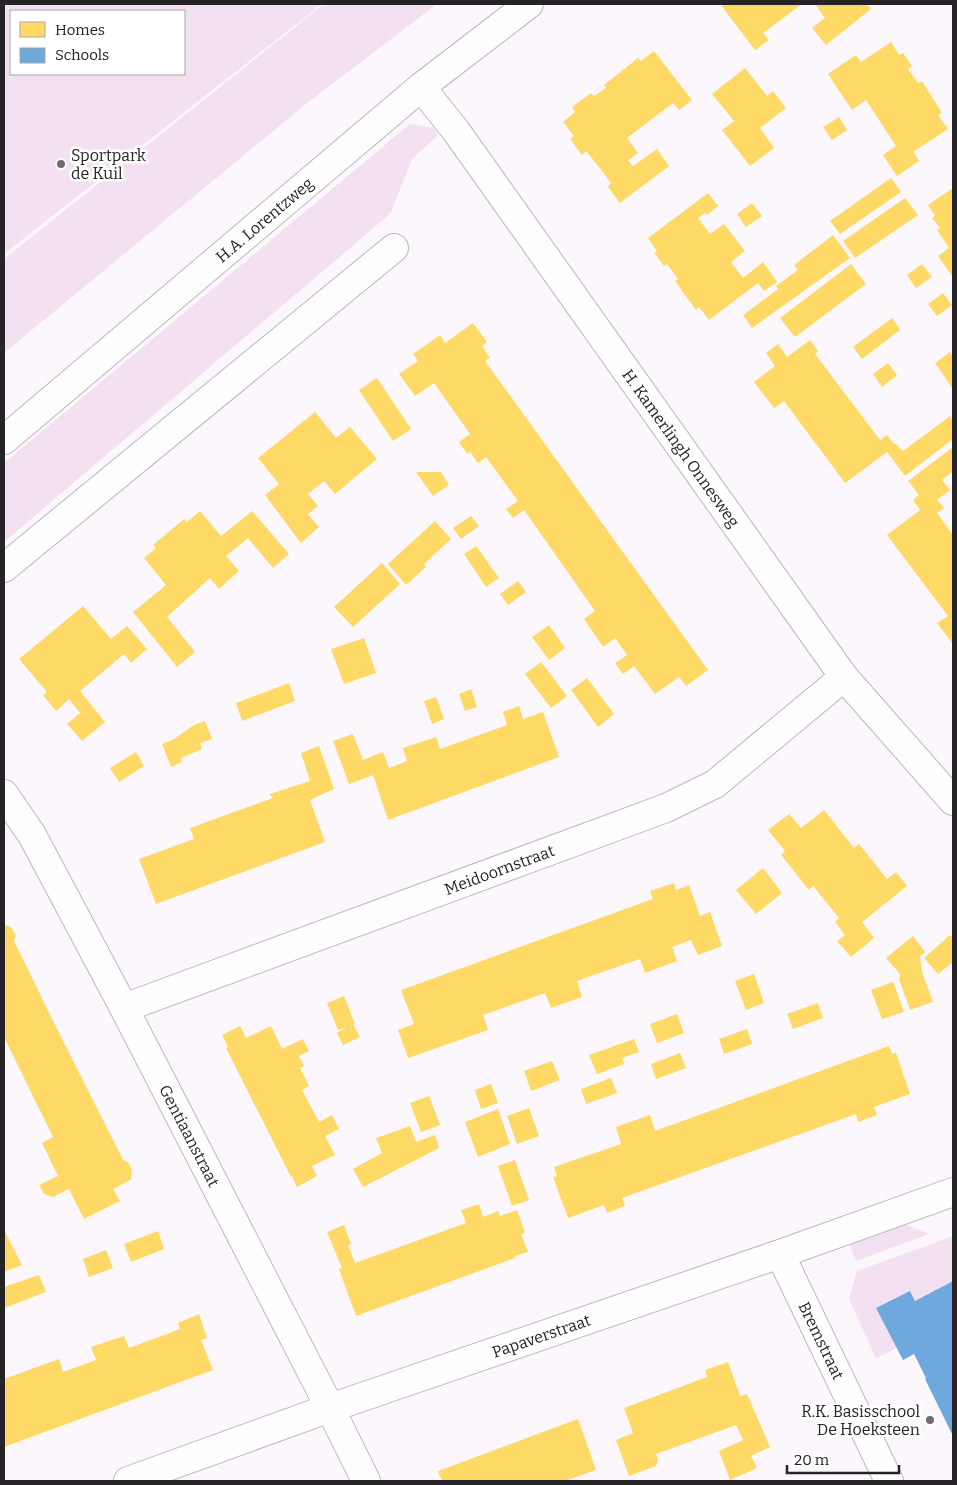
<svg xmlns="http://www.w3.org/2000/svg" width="957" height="1485" viewBox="0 0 957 1485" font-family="Bitter,serif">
<rect width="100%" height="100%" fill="#fcf7fc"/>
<!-- green -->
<path fill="#f3e1f2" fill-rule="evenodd" d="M4,4h318l-318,250zM11,11h173v63h-173z
M324,4h113l-131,100 -302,249v-94z
M410,124l24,4 4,7 -26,24 -22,55 -386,328v-79z
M905,1224l24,10 -73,27 -7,-18z
M953,1236v45l-38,20 -5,-10 -33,17 20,40 -21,10 -27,-59 8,-28z"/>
<!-- homes -->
<path fill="#ffd966" d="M720,4h82l-39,29 6,7 -14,10z
M815,4h25l2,1 2,-1h23l4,5 -45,36 -14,-17 13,-10z
M891,42l8,13 4,-2 9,13 -4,3 10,14 4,-2 20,32 -4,2 10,14 -35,23 6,9 -22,15 -14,-21 13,-9 -30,-46 -14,10 -24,-36 28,-19 5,7z
M654,51l38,49 -13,10 -6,-7 -46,35 11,15 -10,7 5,6 24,-17 12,17 -49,37 -12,-16 3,-4 -12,-16 -13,-16 -4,4 -12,-16 4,-3 -11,-14 12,-10 -3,-5 19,-14 3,3 12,-8 -2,-3 34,-27 3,3z
M745,68l22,28 6,-5 13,17 -26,20 14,20 -24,18 -28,-36 12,-9 -22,-27z
M839,117l8,13 -15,10 -9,-13z
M891,178l10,14 -61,42 -10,-13z
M953,188v89l-15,-21 11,-8 -12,-18 3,-2 -8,-10 3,-2 -7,-11z
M708,193l10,13 -11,9 -2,-2 -7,5 12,16 14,-10 21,27 -14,11 12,16 20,-16 14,20 -13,9 -6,-8 -49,37 -10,-13 -3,3 -11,-15 -10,-14 3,-2 -11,-15 -3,2 -10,-13 3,-2 -9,-13z
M905,198l13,17 -63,43 -12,-17z
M752,203l10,13 -16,11 -9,-13z
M833,235l17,23 -98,70 -9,-13 35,-26 -2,-3 22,-16 -4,-5z
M851,264l15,20 -71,53 -15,-19z
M922,264l10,13 -16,11 -9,-13z
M943,293l9,12 -15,11 -9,-12z
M892,318l8,12 -38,29 -9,-12z
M473,323l14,19 -5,4 8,12 -5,3 223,309 -22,16 -7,-9 -24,17 -21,-28 -11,8 -8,-11 12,-8 -12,-17 -12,9 -19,-28 11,-8 -71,-101 -11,8 -7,-9 12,-8 -32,-44 -8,6 -8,-11 -3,2 -8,-12 11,-8 -36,-51 -19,13 -16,-22 19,-13 -5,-7 27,-19 5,8z
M810,340l8,11 -3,3 65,86 7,-5 7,9h2l7,7 47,-35 3,5v18l-48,37 -18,-24 -42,31 -61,-82 -10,7 -20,-26 21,-16 -9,-13 12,-9 9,13z
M950,352l3,5v32l-18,-26z
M888,363l9,12 -15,12 -9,-13z
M377,378l34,51 -18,12 -34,-51z
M315,412l21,26 14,-11 27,32 -42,35 -11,-13 -16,13 10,12 -10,8 11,13 -18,16 -36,-48 14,-11 -21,-26z
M953,447v24l-11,9 8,10 -13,10 7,8 -7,5 16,22v109l-16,-21 11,-7 -61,-81 33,-25 -7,-10 6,-5 -11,-14z
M416,472h25l8,13 -16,11z
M200,511l21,25 31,-25 37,43 -16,14 -25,-30 -22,18 13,15 -20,18 -9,-11 -43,39 28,35 -18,15 -44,-55 33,-27 -22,-27 12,-10 -3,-3 31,-26 3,3z
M471,516l8,10 -18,13 -8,-11z
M435,521l16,18 -27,25 2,3 -20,18 -18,-21z
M476,546l23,32 -13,9 -22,-33z
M382,563l18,21 -47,43 -19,-20z
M518,581l8,11 -18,13 -8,-11z
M83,606l28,33 16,-13 20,23 -16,14 -7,-9 -44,37 25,31 -23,19 -15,-17 13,-11 -11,-14 -13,12 -13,-16 4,-3 -28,-33z
M549,625l16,23 -16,12 -17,-23z
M364,638l12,35 -32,11 -13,-35z
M541,662l26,34 -16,12 -26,-34z
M587,678l27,36 -16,13 -27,-37z
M289,683l6,18 -53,20 -6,-18z
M471,689l6,18 -12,4 -6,-17z
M436,697l8,22 -12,5 -8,-23z
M519,706l4,13 20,-7 16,45 -171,63 -15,-45 -24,9 -16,-43 20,-7 10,26 20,-8 6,16 18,-7 -4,-13 33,-11 4,12 67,-24 -4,-13z
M205,721l7,18 -12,4 2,6 -21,9 1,4 -11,5 -9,-23 12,-5 20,-14z
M319,746l15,43 -24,11 15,42 -169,62 -17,-45 55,-20 -4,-11 80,-29 2,-1 -2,-4 40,-13 -9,-28z
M136,752l8,14 -25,16 -9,-14z
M824,810l30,38 5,-4 28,35 9,-7 11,14 -45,36 12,16 -23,19 -14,-16 8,-6 -10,-13 4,-4 -26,-32 -4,4 -28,-35 4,-4 -17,-21 21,-16 12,14z
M763,868l19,25 -26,21 -20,-24z
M674,883l2,7 13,-5 11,31 10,-4 12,34 -24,9 -7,-15 -19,7 5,14 -32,12 -5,-14 -32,11 -31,11 5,16 -31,11 -6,-15 -62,22 5,15 -80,28 -10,-28 16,-6 -13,-34 252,-91 -3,-8z
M4,922l1,3 6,2 5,9 -2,5 38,78 71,141 5,2 4,9 -1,5 1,3 -19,10 7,12 -36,18 -15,-30 -16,8 -9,-3 -5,-9 19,-9 -16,-33 11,-6 -49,-100z
M950,935l3,3v24l-15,12 -14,-16z
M913,936l12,16 -5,4 2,16 11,30 -23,8 -11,-31 1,-5 -14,-16z
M754,974l10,29 -18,7 -11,-29z
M893,982l11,30 -22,7 -11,-29z
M344,996l11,28h-2l7,13 -17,8 -6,-12 9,-6 -8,3 -11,-27z
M818,1003l5,15 -30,11 -6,-15z
M677,1014l7,19 -27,10 -7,-19z
M240,1026l6,12 25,-12 11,23 21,-10 6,12 -10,5 5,10 -4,2 9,18 -7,4 17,32 13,-7 7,14 -14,7 10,19 -23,11 5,10 -20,11 -5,-11 -1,1 -65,-129 2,-1 -6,-12z
M747,1029l5,15 -28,10 -5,-15z
M634,1039l5,13 -17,6 2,6 -27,10 -8,-19z
M889,1046l3,8 4,-1 14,41 -36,13 3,8 -19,7 -2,-8 -234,84 3,8 -18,7 -3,-8 -36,13 -15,-41 4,-1 -3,-9 67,-23 -5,-17 34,-12 5,16z
M680,1053l6,15 -30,11 -5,-15z
M552,1061l8,19 -29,11 -7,-20z
M611,1078l6,15 -31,11 -5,-15z
M491,1084l7,19 -17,6 -6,-19z
M429,1096l11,29 -19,7 -11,-29z
M529,1108l10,28 -22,8 -10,-28z
M498,1109l12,35 -32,13 -13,-35z
M410,1126l6,16 19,-7 4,13 -76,39 -10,-18 29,-16 -6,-15z
M515,1160l14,40 -17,6 -14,-40z
M479,1204l4,13 15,-6 2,5 17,-6 8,23 -4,1 7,18 -13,4v2l-159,58 -17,-47 3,-1 -15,-36 17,-7 7,19 -3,1 7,18 111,-40 -5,-13z
M4,1230l18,35 -18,7z
M158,1231l6,18 -33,13 -7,-18z
M106,1250l7,18 -24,9 -6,-18z
M39,1275l7,17 -42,16v-21z
M199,1314l8,24 -6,2 12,30 -209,77v-68l55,-20 4,13 33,-12 -5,-13 33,-11 5,12 51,-19 -2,-6z
M728,1362l12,34 7,-2 23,53 -19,9 6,12 -27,12 -11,-29 24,-11 -7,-15 -80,29 2,6 -2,6 -27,10 -13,-36 17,-7 -9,-25 83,-31 -2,-7z
M578,1419l18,51 -31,11h-123l-4,-10z"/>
<!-- schools -->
<path fill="#6fa8dc" d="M953,1281v155l-28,-57 1,-1 -12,-24 -11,6 -27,-52 34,-17 5,10z"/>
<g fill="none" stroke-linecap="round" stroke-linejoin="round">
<!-- street casing -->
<g stroke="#bbb8bb" stroke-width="30">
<g id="street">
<path id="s1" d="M421,87l35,44 388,546 109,124"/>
<path d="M4,568l390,-320"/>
<path id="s2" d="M4,794l28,41 92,173 206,400 36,73"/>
<path id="s3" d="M124,1008l542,-200 49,-24 129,-107"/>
<path id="s4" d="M780,1254l109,227"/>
<path id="s5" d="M128,1481l202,-73 450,-154 173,-62"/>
</g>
</g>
<!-- secondary casing -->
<g stroke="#bbb8bb" stroke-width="30">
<g id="secondary">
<path id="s6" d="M4,440l417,-353 108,-83"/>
</g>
</g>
<!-- street -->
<use href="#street" stroke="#fffeff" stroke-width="28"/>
<!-- secondary -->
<use href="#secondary" stroke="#fffeff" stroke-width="28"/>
</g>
<!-- markers -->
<g fill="#706d70" stroke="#fff" stroke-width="2">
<circle cx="61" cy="164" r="5"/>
<circle cx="930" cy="1420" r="5"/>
</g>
<g text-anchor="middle" stroke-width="5" stroke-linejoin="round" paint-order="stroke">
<!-- poi labels -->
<g font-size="16" fill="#252325" stroke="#fff" text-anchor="start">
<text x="71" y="161">Sportpark<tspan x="71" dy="18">de Kuil</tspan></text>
<text x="920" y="1417" text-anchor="end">R.K. Basisschool<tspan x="920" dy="18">De Hoeksteen</tspan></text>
</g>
<!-- street labels -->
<g font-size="16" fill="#252325" stroke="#fff">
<text dy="6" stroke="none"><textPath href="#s6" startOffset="341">H.A. Lorentzweg</textPath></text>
<text dy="6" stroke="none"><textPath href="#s1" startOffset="445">H. Kamerlingh Onnesweg</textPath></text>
<text dy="6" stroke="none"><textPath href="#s3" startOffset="400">Meidoornstraat</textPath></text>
<text dy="6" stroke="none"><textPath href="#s2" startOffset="389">Gentiaanstraat</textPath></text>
<text dy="6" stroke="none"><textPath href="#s5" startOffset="438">Papaverstraat</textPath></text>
<text dy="6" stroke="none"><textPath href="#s4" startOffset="96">Bremstraat</textPath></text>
</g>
</g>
<!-- border -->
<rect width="957" height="1485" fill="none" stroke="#252325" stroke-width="10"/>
<!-- legend -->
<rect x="10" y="10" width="175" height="65" fill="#ffffff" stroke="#a8a7a8"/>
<rect x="20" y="22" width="25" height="15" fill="#ffd966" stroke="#a8a7a8"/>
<text x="55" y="35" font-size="15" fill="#252325">Homes</text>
<rect x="20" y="48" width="25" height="15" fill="#6fa8dc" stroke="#a8a7a8"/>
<text x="55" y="60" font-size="15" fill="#252325">Schools</text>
<!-- scale -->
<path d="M787 1465v8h112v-8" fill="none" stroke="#252325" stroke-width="2.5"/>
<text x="794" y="1465" font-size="15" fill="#252325" stroke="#ffffff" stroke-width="4" paint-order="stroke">20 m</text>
</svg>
